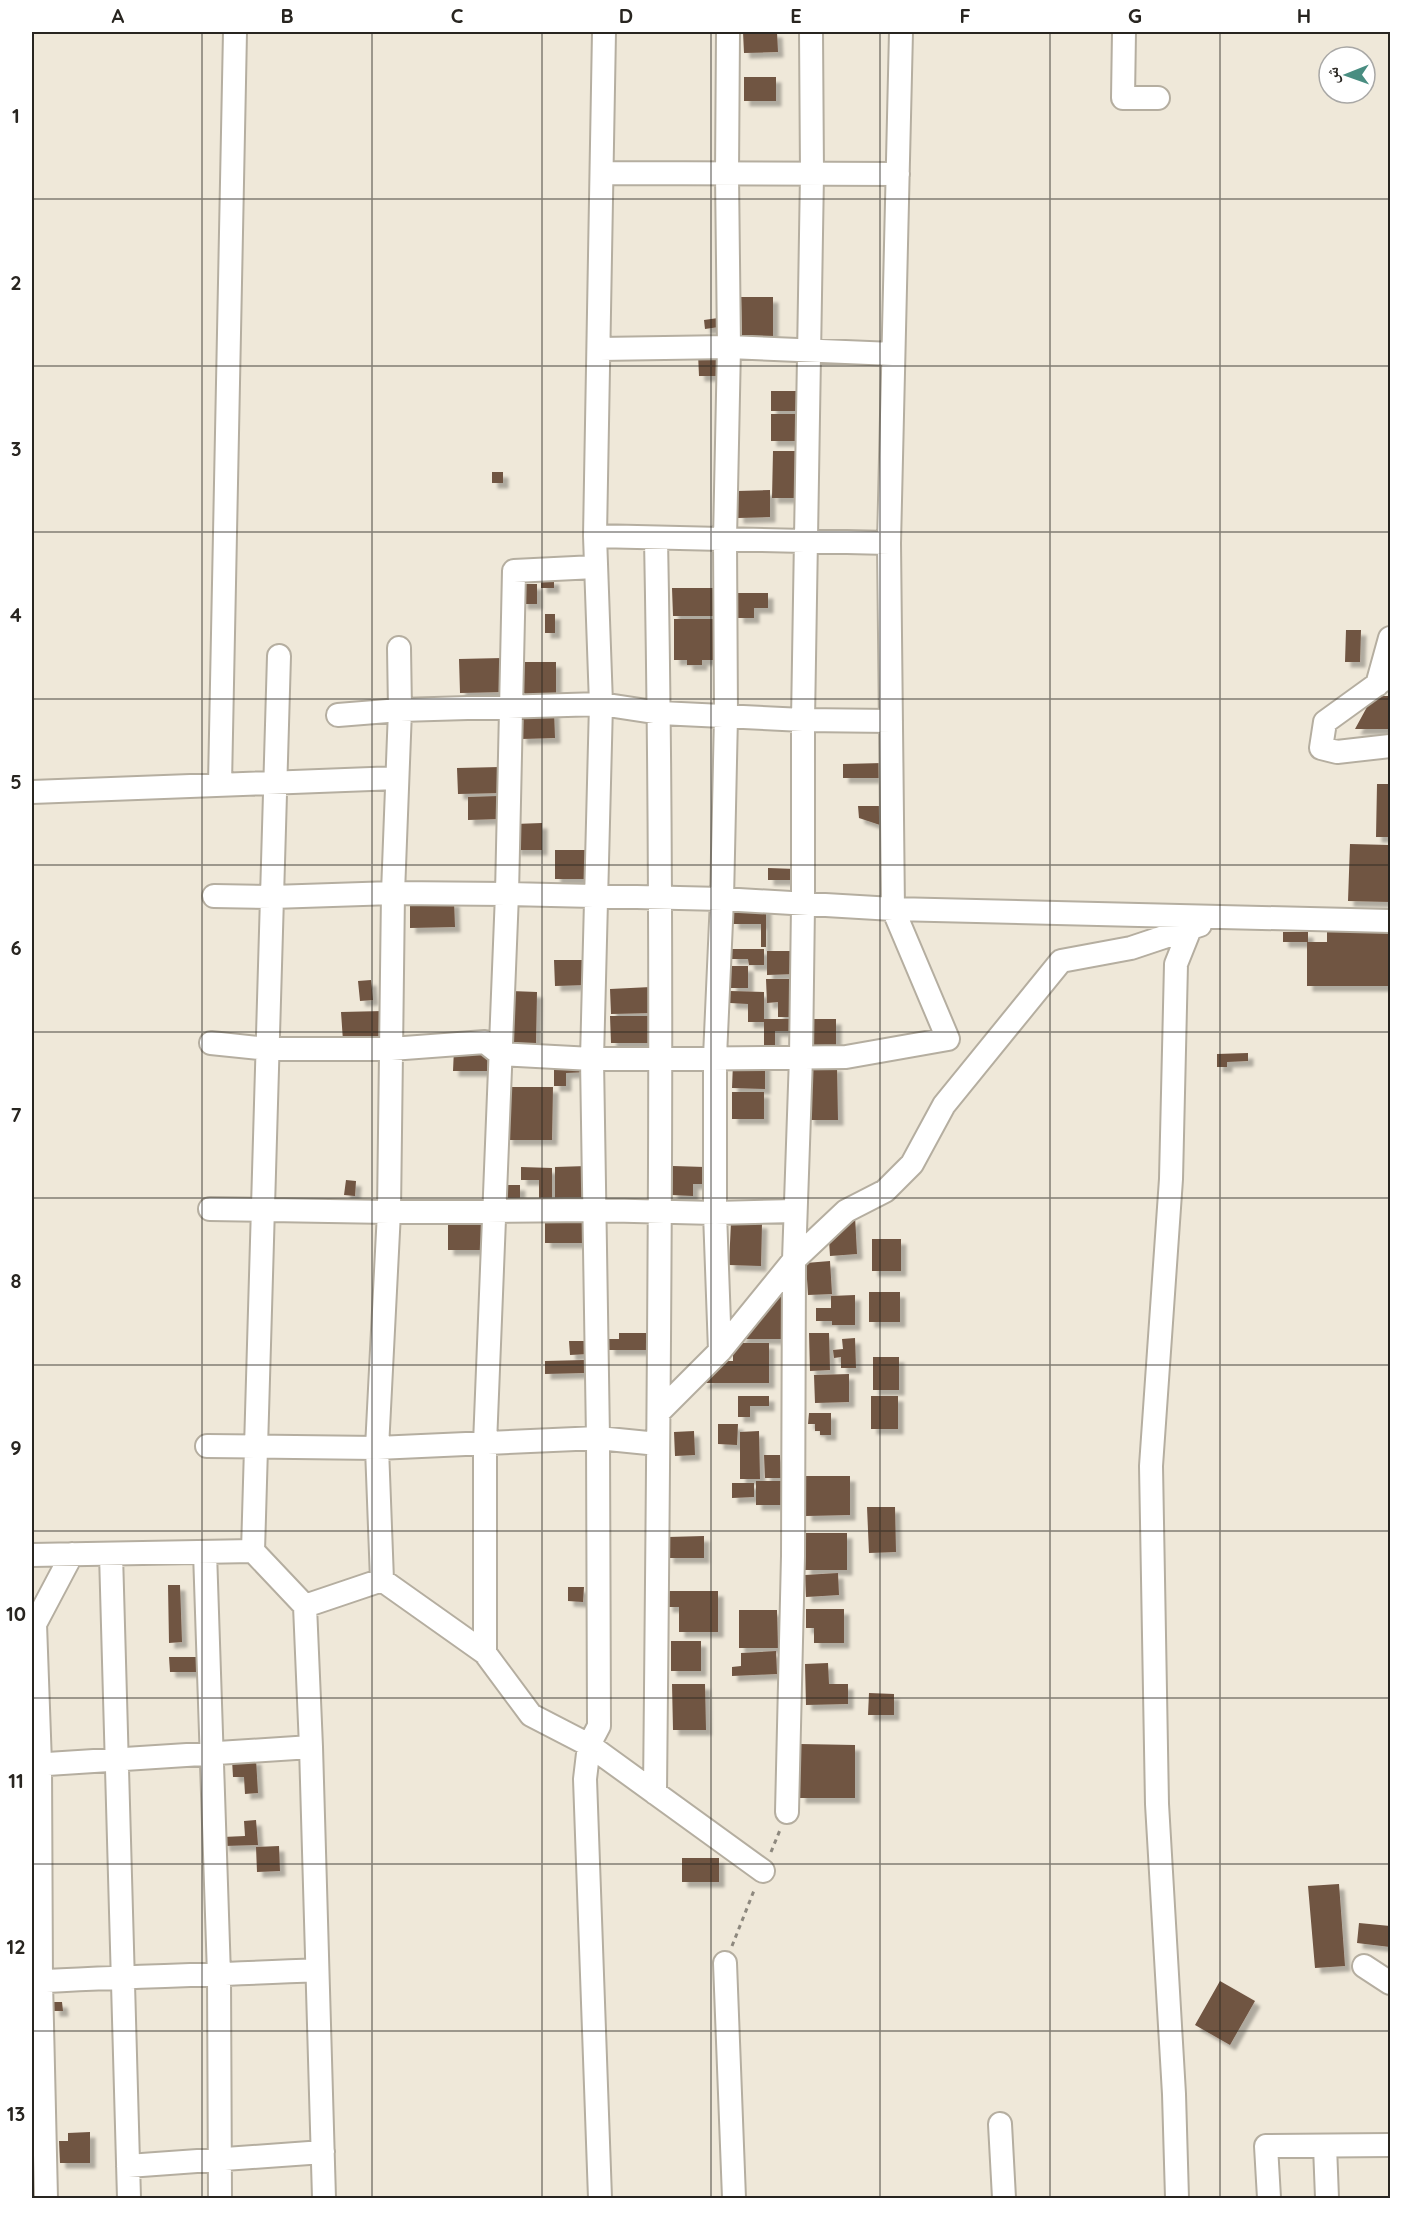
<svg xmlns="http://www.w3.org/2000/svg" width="1422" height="2230" viewBox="0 0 1422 2230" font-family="Quicksand,'Noto Naskh Arabic',sans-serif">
<defs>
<filter id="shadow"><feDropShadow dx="5.5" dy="5.5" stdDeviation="1.5" flood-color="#0004"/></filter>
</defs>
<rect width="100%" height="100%" fill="#efe8d9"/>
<!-- building -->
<path fill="#705442" filter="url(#shadow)" d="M743,32h34l1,20 -34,1z
M744,77h32v24h-32z
M741,297h32v43h-31z
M718,318l1,9 -14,2 -1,-9z
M698,354h22v22h-21z
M771,391h30v20h-30z
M771,414h28v27h-28z
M773,451h25l-1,47h-25z
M492,472h11v11h-11z
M770,490v27l-32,1 -1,-27z
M541,579h13v9h-13z
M522,584h15v20h-15z
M672,588h43v28h-42z
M737,593h31v15h-14v10h-16z
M545,614h10v19h-10z
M674,619h41v41h-13v5h-15v-5h-13z
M1346,630h15l-1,32h-15z
M503,658v34l-43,1 -1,-34z
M519,662h37v36h-37z
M1373,696h17v33h-35z
M554,711l1,27 -34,1 -1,-27z
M883,763v15h-40v-14z
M500,767l1,26 -43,1 -1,-26z
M1377,784h13v53h-14z
M498,796l1,23 -31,1v-23z
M858,806h23l-1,19 -21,-7z
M542,823v27h-27v-26z
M1350,844l40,1v57l-42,-1z
M555,850h31v29h-31z
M768,868l28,1v11h-28z
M454,901l1,26 -45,1v-26z
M733,906h33v41h-5v-23h-28z
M1327,929h63v57h-83v-44h20z
M1283,932h25v10h-25z
M731,949h33v16h-15l-1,-6h-16z
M767,951h28v23l-28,1z
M554,960h31l1,25 -31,1z
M731,966h17v22h-17z
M766,979h30v38h-18v-15l-11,1z
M371,980l2,20 -13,1 -2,-20z
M651,987l1,26 -41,1 -1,-25z
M511,991l26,1 -1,51h-26z
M730,991l34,1v27h30v12h-19v18h-11v-27h-16v-18l-18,-1z
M383,1011l1,29 -41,1 -2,-29z
M610,1016h43l1,27h-43z
M809,1019h27v27h-27z
M454,1049l34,1 -1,21h-34z
M1248,1053v8l-21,1v5h-10v-13z
M733,1063h32v26l-33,-1z
M554,1064h33v8l-21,1v13h-12z
M808,1066h29l1,54h-29z
M508,1087h45l-1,53h-45z
M732,1092h32v27h-32z
M587,1166v32l-32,1v-32z
M673,1166l32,1 -1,17h-11v12l-21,-1z
M521,1167l31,1v31h-13v-19h-18z
M346,1180l10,1 -1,15 -11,-1z
M505,1185h15v14l-15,1z
M855,1216l2,38 -27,2 -1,-16z
M545,1217h41l1,26h-42z
M448,1220h37v30h-37z
M731,1222l31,1 -1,43 -32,-1z
M872,1239h29v32h-29z
M830,1261l2,33 -24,1 -2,-32z
M869,1292h31v30h-31z
M773,1293l11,1 -2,45h-44z
M855,1295v30h-23v-4h-16v-13h15v-12z
M619,1333h30l-1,17h-39v-11h10z
M809,1333h20l1,37 -20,1z
M855,1338l1,30h-15v-11l-7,1 -1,-8 10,-1 -1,-10z
M569,1341h18l1,13 -18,1z
M733,1343h36v40h-68l21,-22h11z
M873,1357h26v33h-26z
M584,1360v13l-39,1v-13z
M849,1374v28l-34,1 -1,-28z
M738,1396h31v10h-19v11h-12z
M871,1396h27v33h-27z
M809,1413h22v22h-11v-4h-5v-7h-7z
M718,1424h20l-1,21 -19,-1z
M694,1431l1,24 -20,1 -1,-24z
M759,1431l1,48h-20v-47z
M764,1455h16l1,23h-16z
M806,1476h44v39l-44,1z
M756,1481h28l-1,24h-27z
M732,1483h22v14l-22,1z
M867,1507h28l1,45 -27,1z
M806,1533h41v37h-42z
M704,1536v22h-36v-21z
M838,1573l1,22 -33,2 -1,-22z
M168,1585h12l2,57 -13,1z
M568,1587h16l-1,15 -15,-1z
M667,1591h51v41h-39v-25h-12z
M806,1609h38v34h-30v-15h-8z
M739,1610h38l1,38h-39z
M671,1641h30v30h-30z
M776,1651l1,23 -45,2v-9l9,-1v-13z
M169,1657h34v15h-33z
M828,1663l1,21h19v20l-42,1 -1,-41z
M672,1684h33l1,46h-33z
M869,1693l25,1v21h-26z
M800,1744l55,1v53h-55z
M256,1759l2,34 -13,1 -1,-17h-11l-1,-17z
M256,1820l2,25 -34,1 -1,-9 22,-1 -1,-15z
M279,1846l1,25 -23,1 -1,-25z
M682,1858h37v24h-37z
M1339,1884l6,82 -30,2 -7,-82z
M1359,1923l31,3v21l-33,-4z
M1220,1981l35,20 -25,44 -35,-20z
M54,2002h8l1,9h-9z
M90,2132v31h-30l-1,-22h9v-8z"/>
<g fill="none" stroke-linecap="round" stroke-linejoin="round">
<!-- minor casing -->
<g stroke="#b5aea0" stroke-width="26">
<path id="minor" d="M1124,32l-1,66h35
M602,173l296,1
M600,349l129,-2 164,7
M595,536l294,7
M279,656l-26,895 52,55 6,141 13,451
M1390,675l-65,47 -4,26 16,4 53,-6
M1377,685l13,-47
M338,715l62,-5 201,-6 59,9 143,7 88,1
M220,784l15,-752
M32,792l365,-14
M214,896l58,1 121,-4 114,1 215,5 171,10 497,12
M211,1043l57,6h123l94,-7 15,12 92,5h68l186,-2 102,-18 -55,-130 -4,-366 12,-511
M210,1209l179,3 205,-2 121,3 80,-2
M720,1351l-5,-138v-156l7,-158 4,-183 -1,-177 4,-192 -2,-173 1,-142
M659,1412l61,-61 74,-91 52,-49 39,-20 27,-27 32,-59 117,-144 70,-13 69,-23
M207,1446l170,2 221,-10 60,6
M205,1552l14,423 1,223
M111,1554l18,644
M32,1555l221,-4
M382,1580l-5,-132 12,-236 4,-319 7,-183 -1,-62
M305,1606l77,-26 103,73 46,62 58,30 174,126
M485,1653v-209l22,-550 7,-323 81,-4
M32,1765l279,-18
M655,1793c4,-418 9,-837 1,-1254
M787,1812l6,-256 1,-296 7,-203 2,-152v-185l9,-546 -1,-142
M725,1963l9,235
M1364,1966l26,17
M32,1982c95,-6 190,-7 285,-12
M1000,2124l4,74
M1325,2146l2,52
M128,2166l195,-14
M46,2198l-5,-217 -1,-217 -5,-140 37,-70
M600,2198l-15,-419 4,-34 10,-19 -1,-288 -6,-379 9,-355 -6,-168 9,-504
M1177,2198l-3,-104 -17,-290 -6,-338 20,-287 5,-215 14,-35
M1269,2198l-3,-52 124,-1"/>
</g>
<!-- path -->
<path stroke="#8d887e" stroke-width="3" stroke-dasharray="4.5 4.5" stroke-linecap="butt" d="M771,1852l9,-22
M732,1946l23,-58"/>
<!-- minor -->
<use href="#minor" stroke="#fff" stroke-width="22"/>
</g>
<!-- grid -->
<path fill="none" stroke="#282520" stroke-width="1.5" stroke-opacity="0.55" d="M202,32v2166M372,32v2166M542,32v2166M711,32v2166M880,32v2166M1050,32v2166M1220,32v2166M32,199h1358M32,366h1358M32,532h1358M32,699h1358M32,865h1358M32,1032h1358M32,1198h1358M32,1365h1358M32,1531h1358M32,1698h1358M32,1864h1358M32,2031h1358"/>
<!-- border -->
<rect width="1422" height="2230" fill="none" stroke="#ffffff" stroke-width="66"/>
<!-- north arrow -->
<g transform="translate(1347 75) rotate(269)"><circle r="28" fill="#ffffff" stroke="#a9a8a6" stroke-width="1.5"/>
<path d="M0-4.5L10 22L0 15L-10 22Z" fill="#498d81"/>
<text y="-9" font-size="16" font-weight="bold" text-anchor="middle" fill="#282520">ش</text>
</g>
<rect x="33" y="33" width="1356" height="2164" fill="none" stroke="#282520" stroke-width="2"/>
<g font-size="20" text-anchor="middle" font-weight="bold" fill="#282520">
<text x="118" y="23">A</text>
<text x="287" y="23">B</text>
<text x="457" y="23">C</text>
<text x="626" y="23">D</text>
<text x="796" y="23">E</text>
<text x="965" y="23">F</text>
<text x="1135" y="23">G</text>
<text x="1304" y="23">H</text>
<text x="16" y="123">1</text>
<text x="16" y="290">2</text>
<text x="16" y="456">3</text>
<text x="16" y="622">4</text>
<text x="16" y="789">5</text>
<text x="16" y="955">6</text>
<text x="16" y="1122">7</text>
<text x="16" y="1288">8</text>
<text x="16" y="1455">9</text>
<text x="16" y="1621">10</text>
<text x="16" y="1788">11</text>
<text x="16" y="1954">12</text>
<text x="16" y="2121">13</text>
</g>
</svg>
